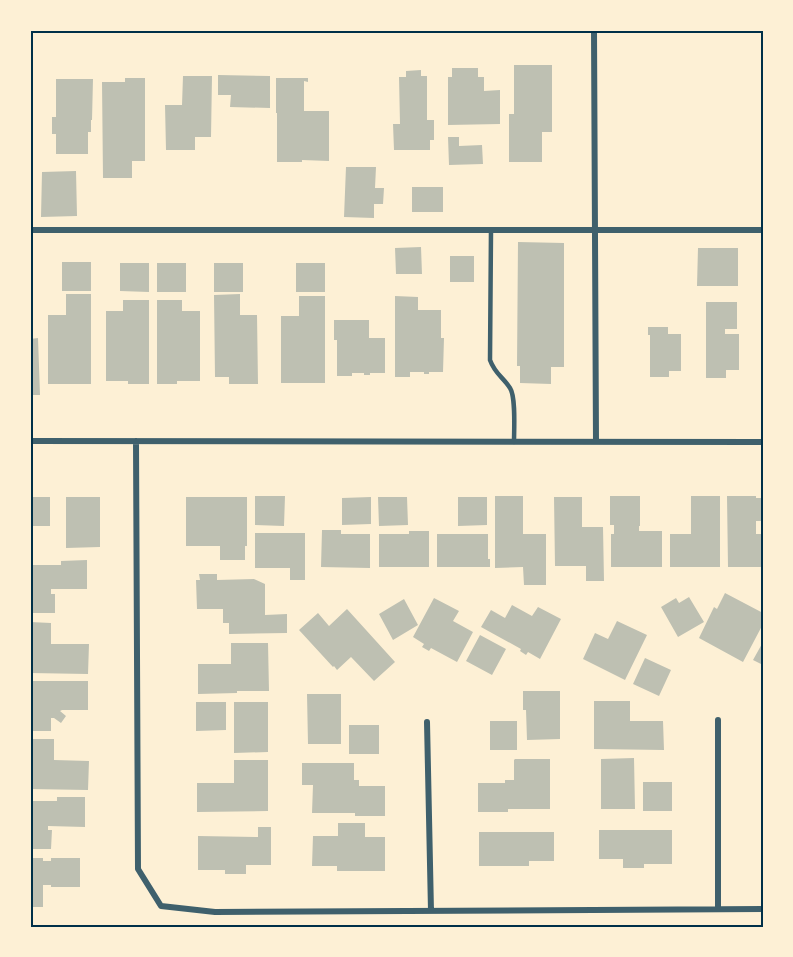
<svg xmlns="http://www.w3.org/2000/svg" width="793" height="957" viewBox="0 0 793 957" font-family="Signika,sans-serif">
<rect width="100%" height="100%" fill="#fdf0d5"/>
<!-- building -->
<path fill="#bec0b2" d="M514,65h38v67h-10v30h-33v-48h5z
M452,68h26v9h6v14l16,-1v34l-52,1v-48h4z
M421,70v6h6v44h7v20h-4v10h-36l-1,-26h7l-1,-47h7v-6z
M218,75l52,1v32l-40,-1 1,-12h-13z
M183,76h29l-1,61h-16v13h-29l-1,-45h17z
M125,78h20v83h-13v17h-29l-1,-96h23z
M276,78h32v4l-4,-1v30h25v50l-27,-1v2h-25v-49h-1z
M56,79h37l-1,41h-1v12h-3v22h-32v-20h-4v-17h4z
M448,137h11v9l23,-1 1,19 -34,1z
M346,167h30l-1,21h9l-1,16h-9v14l-30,-1z
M76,171l1,45 -36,1 1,-45z
M412,187h31v25h-31z
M518,242l46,1v124h-13v17l-31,-1v-17h-3z
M421,247l1,27h-26l-1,-26z
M698,248h40v38h-41z
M450,256h24v26h-24z
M62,262h29v29h-29z
M120,263h29v29l-29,-1z
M157,263h29v29h-29z
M214,263h29v29h-29z
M296,263h29v29h-29z
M66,294h25v90h-43v-69h18z
M240,294v21h17l1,69h-29v-7h-14l-1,-82z
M299,296h26v87h-44v-67h18z
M395,296l23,1v13h23v28h3l-1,34h-14v2h-5v-2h-14v5h-15z
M123,300h26v84h-21v-3h-22v-70h17z
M157,300h25v11h18v70h-23v3h-20z
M706,302h31v27h-12v5h14v36h-13v8h-20z
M334,320h35v18h16v35h-15v2h-6v-2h-12v3h-15v-36h-3z
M648,327h20v7h13v37h-12v6h-19v-42h-2z
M38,338l2,57h-10v-56z
M255,496h30l-1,30 -29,-1z
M495,496h28v38h23v51h-22l-1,-18 -28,1z
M610,496h30v30h-1v5h23v36h-51v-33h3v-9h-4z
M691,496h29v71h-50v-33h21z
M727,496h29v2h7v23h-7v13h7v33h-35z
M30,497h20v29h-20z
M66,497h34v50l-34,1z
M186,497h61v49h-2v14h-25v-14h-34z
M371,497v27l-29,1v-27z
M378,497h29l1,28 -29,1z
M458,497h29v28l-29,1z
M554,497h28v30h21l1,54h-18v-15h-31z
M322,530h19v4h29v34l-49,-1z
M409,531h20v36h-50v-33h30z
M255,533h50v47h-15v-12h-35z
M437,534h51v25h2v8h-53z
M87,560v29h-36v5h4v19h-25v-48h31v-4z
M199,574h18v6l37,-1 11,5v31l22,-1v19l-58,1v-11h-6v-14h-26l-1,-29h4z
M725,593l38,20v11l-20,38 -44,-24 15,-31 3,2z
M689,597l15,25 -26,15 -17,-30 15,-9 3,5z
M434,598l25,13 -6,10 20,11 -16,30 -26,-14 -2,3 -7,-4 2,-3 -11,-7z
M404,599l14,26 -25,15 -14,-26z
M512,605l20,11 6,-9 23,12 -21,40 -12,-7 -2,3 -6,-4 1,-2 -40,-22 10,-17 14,8z
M347,609l48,53 -21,19 -23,-24 -14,13 -3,-4 -1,1 -34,-37 19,-17 11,13z
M617,621l30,14 -22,45 -42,-21 12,-26 13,6z
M30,622l21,1v21h38l-1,30 -58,-1z
M480,635l26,14 -14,26 -26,-14z
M763,642v23l-10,-5z
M231,643h37l1,48h-32v2l-39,1v-30h33z
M645,658l26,12 -12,26 -26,-12z
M30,681h58v29h-26l-2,1 6,5 -5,7 -7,-5h-3v13h-21z
M523,691h37v48l-33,1 -1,-30h-3z
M307,694h34v50h-33z
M594,701h36v20h33l1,29 -70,-1z
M196,702h30v28l-30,1z
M234,702h34v50l-34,1z
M490,721h27v29h-27z
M349,725h30v29h-30z
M30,739h24v21l35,1 -1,29 -58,-1z
M634,758l1,51h-34v-50z
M515,759h35v50h-42v3h-30v-29h27v-3h9v-20z
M234,760h34v51l-71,1v-29h37z
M302,763h52v17h5v6h26v30h-30v-3h-43l1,-28h-11z
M643,782h29v29h-29z
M57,797h28v30l-37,-1v4h4l-1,19h-21v-48h27z
M338,823h27v14h20v34h-48v-5h-25l1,-30h25z
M258,827h13v38h-25v9h-21v-4h-27v-34l60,1z
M599,830h73v34h-28v4h-21v-9h-24z
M479,832h75v29h-25v5h-50z
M30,858h13v3h8v-3h29v29h-29v-2h-8v22h-13z"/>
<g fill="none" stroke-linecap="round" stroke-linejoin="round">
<!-- service -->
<path stroke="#3f606c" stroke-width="4.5" d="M491,230l-1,130c5,14 13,17 20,28 6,9 4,42 4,54"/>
<!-- minor -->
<path stroke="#3f606c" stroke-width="6" d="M594,30l2,412
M30,230h733
M30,441l733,1
M136,441l2,428 23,37 54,6 548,-3
M718,720v189
M427,722l4,189"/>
</g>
<!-- border -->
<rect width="793" height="957" fill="none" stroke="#fdf0d5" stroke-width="63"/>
<rect x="32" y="32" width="730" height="894" fill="none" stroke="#003049" stroke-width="2"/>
</svg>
